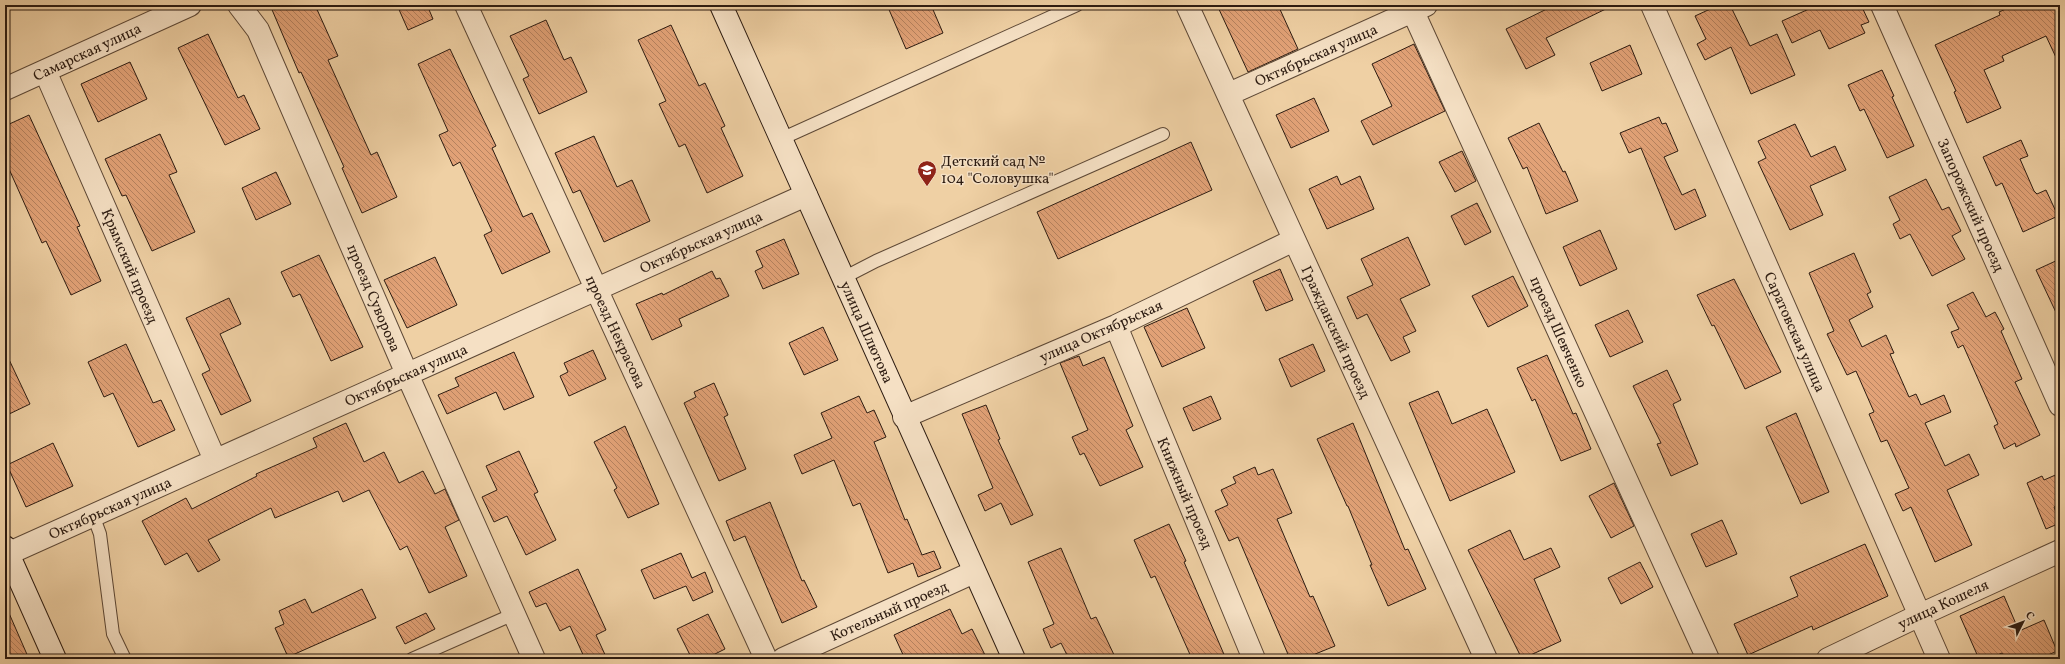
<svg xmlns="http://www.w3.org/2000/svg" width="2065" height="664" viewBox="0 0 2065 664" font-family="Vollkorn,serif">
<defs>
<pattern id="building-back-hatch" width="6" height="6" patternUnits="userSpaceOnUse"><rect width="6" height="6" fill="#e2a277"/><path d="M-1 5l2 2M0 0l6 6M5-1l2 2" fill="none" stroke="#b78360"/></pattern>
</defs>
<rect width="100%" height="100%" fill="#efd0a4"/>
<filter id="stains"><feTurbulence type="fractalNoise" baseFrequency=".005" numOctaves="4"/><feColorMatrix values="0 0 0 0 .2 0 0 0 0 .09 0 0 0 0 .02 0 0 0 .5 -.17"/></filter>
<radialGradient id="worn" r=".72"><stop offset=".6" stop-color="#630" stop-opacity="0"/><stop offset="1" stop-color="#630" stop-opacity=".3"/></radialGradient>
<!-- building -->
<path fill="url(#building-back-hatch)" stroke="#2c1b11" d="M270,5h45l23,51 -10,4 43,95 6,-3 20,45 -35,16 -20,-45 2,-1 -43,-95 -2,1z
M397,5h30l6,14 -25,11z
M887,5h44l12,28 -37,16z
M1217,5h61l20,44 -50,23z
M1555,5h59l-68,33 9,17 -29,14 -20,-40z
M1719,5h11l20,41 27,-12 18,41 -44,19 -20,-47 -26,13 -8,-16 9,-5 -11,-23z
M1818,5h43l8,17 -8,3 4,8 -36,16 -9,-19 -28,13 -10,-22z
M2015,5h45v61l-14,-30 -44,20 2,5 -20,9 17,38 -34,15 -13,-31 2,-1 -21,-46 65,-30 -1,-3z
M546,20l18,40 7,-3 16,35 -48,22 -16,-35 6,-3 -19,-40z
M671,25l28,61 6,-3 20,43 -4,2 22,48 -36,17 -22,-49 -6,3 -20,-43 7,-3 -28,-61z
M208,34l30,64 6,-3 16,34 -35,16 -47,-97z
M1414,44l31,67 -72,34 -12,-24 31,-15 -20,-42z
M1630,45l12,29 -40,17 -12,-28z
M450,49l46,97 -4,2 31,69 9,-4 18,39 -48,22 -18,-39 8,-4 -32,-69 -7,4 -14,-31 9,-4 -30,-67z
M130,62l17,37 -49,23 -17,-38z
M1882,70l12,26 -2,1 22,49 -27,12 -23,-49 -4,2 -12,-26z
M1314,98l15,33 -38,17 -15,-33z
M29,115l51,111 -3,1 24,54 -30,14 -25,-54 -4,2 -37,-83v-34z
M1659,117l3,7 4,-1 12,28 -14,6 18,38 13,-6 11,27 -31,14 -34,-82 -12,5 -9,-20z
M1539,123l24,49 2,-1 13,30 -32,13 -19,-47 -4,2 -15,-31z
M1795,124l16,33 24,-11 11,24 -36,16 13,29 -33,15 -32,-68 8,-4 -8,-17z
M160,134l17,38 -8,3 26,57 -43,19 -26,-56 -4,1 -17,-37z
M594,136l23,51 15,-7 18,41 -46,21 -24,-52 -7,3 -18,-40z
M2021,140l7,16 -8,3 14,32 3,3 9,-4 12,26 -35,16 -21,-49 -6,3 -13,-29z
M1191,142l21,48 -154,69 -21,-47z
M1462,151l14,30 -21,11 -16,-30z
M276,172l15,32 -35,16 -14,-32z
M1337,176l4,9 19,-9 14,33 -47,20 -18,-40z
M1926,179l16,31 7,-3 12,24 -9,5 13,23 -33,17 -22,-42 -10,5 -7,-15 7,-4 -11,-23z
M1477,203l14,29 -26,13 -14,-29z
M1600,230l17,39 -37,17 -17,-39z
M1408,237l22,48 -30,14 16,32 -13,6 7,15 -19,9 -24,-47 -10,5 -10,-22 26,-12 -12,-26z
M784,239l15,35 -36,15 -8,-18 8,-4 -7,-16z
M1854,253l17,39 -4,2 6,13 -24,13 13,27 24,-12 8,18 -4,1 19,43 7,-3 5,11 23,-10 7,17 -26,11 20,43 24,-12 10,21 -32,15 25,55 -37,17 -24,-55 -8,4 -8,-17 14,-6 -22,-48 -6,2 -12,-28 5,-2 -18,-41 -9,4 -20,-41 7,-3 -25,-58z
M319,255l44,92 -32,14 -31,-67 -7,3 -12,-25z
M435,257l22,48 -50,23 -23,-48z
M2060,259v62l-24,-51z
M1280,269l13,31 -27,11 -13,-30z
M712,271l4,8 4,-1 9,18 -50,23 3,7 -30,14 -16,-36 26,-11 1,2z
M1513,276l15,30 -40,21 -16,-31z
M1734,279l47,93 -36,17 -31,-64 -2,1 -15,-31z
M1973,292l13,25 9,-5 9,17 -3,2 21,48 -7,3 25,53 -24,12 -1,-4 -11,6 -10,-23 4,-2 -35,-79 -5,3 -7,-16 8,-3 -12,-24z
M229,298l12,26 -21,10 31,67 -30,14 -19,-41 8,-4 -24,-52z
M1187,308l18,40 -43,19 -18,-40z
M1628,310l15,32 -33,15 -15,-32z
M823,327l15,33 -34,15 -15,-32z
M126,344l27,59 8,-3 14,30 -37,17 -25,-54 -9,4 -16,-35z
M1313,344l12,27 -34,16 -12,-28z
M593,350l13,29 -37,17 -9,-20 8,-4 -4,-9z
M5,351l25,53 -25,12z
M514,352l20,45 -30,13 -8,-18 -49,22 -9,-19 21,-9 -4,-8z
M1547,355l26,59 3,-1 15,36 -30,12 -26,-62 -3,2 -15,-33z
M1079,356l4,10 21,-9 29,69 -7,4 17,37 -43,19 -16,-33 -4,2 -8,-18 16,-7 -28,-67z
M1667,370l14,30 -8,4 25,60 -27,12 -14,-32 4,-1 -28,-57z
M714,383l14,32 -4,2 22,52 -27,12 -35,-78 12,-6 -2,-5z
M1438,391l14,33 35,-15 28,63 -65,29 -41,-98z
M859,396l8,17 7,-3 12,27 -12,5 31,78 2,-1 15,36 12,-4 7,17 -23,9 -5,-14 -25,10 -28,-70 -7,3 -19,-46 -32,14 -8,-19 38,-17 -11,-25z
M1211,396l10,23 -28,12 -10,-23z
M986,405l14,34 -2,1 35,75 -22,10 -10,-22 -16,8 -7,-16 15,-7 -31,-74z
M1796,413l33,79 -28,12 -35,-77z
M346,423l18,39 20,-10 15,31 24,-12 12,23 10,-5 14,31 -14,7 22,49 -38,17 -22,-47 -7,4 -31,-60 -26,12 -5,-11 -63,27 -4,-10 -63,32 12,20 -22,12 -11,-19 -22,12 -23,-44 44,-23 6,11 65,-33 -1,-2 61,-27 -4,-9z
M1353,423l52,127 3,-1 18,40 -38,17 -18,-41h2l-24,-59h-1l-30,-67z
M625,426l34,78 -31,14 -14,-28 3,-2 -23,-46z
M53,443l20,43 -47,21 -19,-42z
M519,451l19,41 -4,2 22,46 -30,15 -19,-39 -13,6 -12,-25 15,-7 -11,-24z
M1255,467l3,8 15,-6 19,44 -15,6 33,78 3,-1 22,50 -32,13h-13l-52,-122 -9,4 -14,-30 13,-6 -7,-15 15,-7 -3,-6z
M2060,473v31l-6,3 6,16 -14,6 -19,-46 15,-7 2,4z
M1614,483l20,43 -23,12 -22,-42z
M770,502l32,79 2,-1 13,27 -35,16 -37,-87 -11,5 -8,-20z
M1722,520l15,34 -31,13 -15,-33z
M1169,524l17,37 -2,1 42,97h-34l-37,-83 -4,2 -17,-38z
M1510,530l14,30 27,-12 9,19 -26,12 27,62 -39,18 -54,-109z
M1865,544l23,52 -75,34 -1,-4 -64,29 -14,-31 64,-28 -8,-19z
M1061,548l30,71 5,-2 20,42h-47l-8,-16 -10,5 -8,-19 11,-5 -26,-62z
M681,553l11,25 13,-6 8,20 -20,9 -7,-15 -32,13 -13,-29z
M1640,562l13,25 -32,17 -13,-26z
M578,569l28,61 -10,5 11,24h-22l-15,-33 -10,5 -14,-28 -10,4 -7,-15z
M362,589l14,29 -88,39 -13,-29 9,-4 -5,-13 26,-12 7,14z
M2004,596l15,35 25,-11 13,31 -18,8h-34l-3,-6 -14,6h-9l-19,-43z
M5,604l24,55h-24z
M950,609l12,25 10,-5 15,30h-82l-11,-24z
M426,613l9,16 -30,15 -9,-17z
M708,614l17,35 -20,10h-13l-15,-30z"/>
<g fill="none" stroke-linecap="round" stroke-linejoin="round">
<!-- lane casing -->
<g stroke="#5d4836" stroke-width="14">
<path id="lane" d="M781,139l296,-134
M843,278l33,-17 287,-127
M93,515l7,19 13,100 12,25
M412,659l102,-45"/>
</g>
<!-- street casing -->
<g stroke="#5d4836" stroke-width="24">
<path id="street" d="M239,5l19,25 149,344 127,285
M466,5l300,654
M1187,5l299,654
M1410,5l298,654
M1652,5l287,654
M1882,5l178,400
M45,71l170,389
M5,89l185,-84
M1229,94l197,-89
M1116,326l138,333
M904,417l212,-91 178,-86
M5,555l801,-360
M783,659l191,-87
M1828,659l92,-44 140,-64"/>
</g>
<!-- secondary casing -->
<g stroke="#2c1b11" stroke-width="24">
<path id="secondary" d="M721,5l293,654
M5,547l50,112"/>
</g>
<!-- lane -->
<use href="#lane" stroke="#f5e0c4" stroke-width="12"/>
<!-- street -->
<use href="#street" stroke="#f5e0c4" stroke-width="22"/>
<!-- secondary -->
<use href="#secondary" stroke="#f5e0c4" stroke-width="22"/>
</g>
<!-- icons -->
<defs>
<g id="school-pin" transform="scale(1)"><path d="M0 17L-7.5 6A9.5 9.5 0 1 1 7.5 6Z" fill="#8f2418" stroke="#f5e0c4"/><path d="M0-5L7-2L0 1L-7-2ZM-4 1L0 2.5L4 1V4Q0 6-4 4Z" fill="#fff"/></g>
</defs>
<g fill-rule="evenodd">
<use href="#school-pin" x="927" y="170"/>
</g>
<g text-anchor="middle" stroke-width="3" stroke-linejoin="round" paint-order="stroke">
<!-- street labels -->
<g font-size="15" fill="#2c1b11" stroke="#f5e0c4">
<text transform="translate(87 52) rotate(-25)" y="5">Самарская улица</text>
<text transform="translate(1316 55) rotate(-24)" y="5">Октябрьская улица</text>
<text transform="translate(1971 205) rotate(66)" y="5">Запорожский проезд</text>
<text transform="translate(701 242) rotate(-24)" y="5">Октябрьская улица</text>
<text transform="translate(130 266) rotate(67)" y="5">Крымский проезд</text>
<text transform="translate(374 298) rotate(67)" y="5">проезд Суворова</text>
<text transform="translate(1101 331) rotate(-24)" y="5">улица Октябрьская</text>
<text transform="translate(616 332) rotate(65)" y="5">проезд Некрасова</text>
<text transform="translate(867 332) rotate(66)" y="5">улица Шлютова</text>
<text transform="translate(1336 332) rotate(65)" y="5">Гражданский проезд</text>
<text transform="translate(1559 332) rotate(66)" y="5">проезд Шевченко</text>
<text transform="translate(1795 332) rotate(66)" y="5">Саратовская улица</text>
<text transform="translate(406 375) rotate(-24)" y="5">Октябрьская улица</text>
<text transform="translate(1185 493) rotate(67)" y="5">Книжный проезд</text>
<text transform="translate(110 508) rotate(-24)" y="5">Октябрьская улица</text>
<text transform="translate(1943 604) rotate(-25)" y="5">улица Кошеля</text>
<text transform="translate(889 611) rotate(-24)" y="5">Котельный проезд</text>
</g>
<!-- poi labels -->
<g font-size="15" fill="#2c1b11" stroke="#f5e0c4" text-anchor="start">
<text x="941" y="166">Детский сад №<tspan x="941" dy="17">104 "Соловушка"</tspan></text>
</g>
</g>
<!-- margin -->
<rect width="2065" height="664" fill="none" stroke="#efd0a4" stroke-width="20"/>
<rect x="6" y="6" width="2053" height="652" fill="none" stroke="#2c1b11" stroke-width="2"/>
<rect x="10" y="10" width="2045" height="644" fill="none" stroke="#2c1b11"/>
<!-- north arrow -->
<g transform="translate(2023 622) rotate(48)" stroke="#f5e0c4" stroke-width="3" paint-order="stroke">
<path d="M0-3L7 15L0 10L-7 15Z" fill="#2c1b11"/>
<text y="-6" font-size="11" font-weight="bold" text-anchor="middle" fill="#2c1b11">С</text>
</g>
<rect width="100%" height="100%" filter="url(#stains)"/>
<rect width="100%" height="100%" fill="url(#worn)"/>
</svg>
